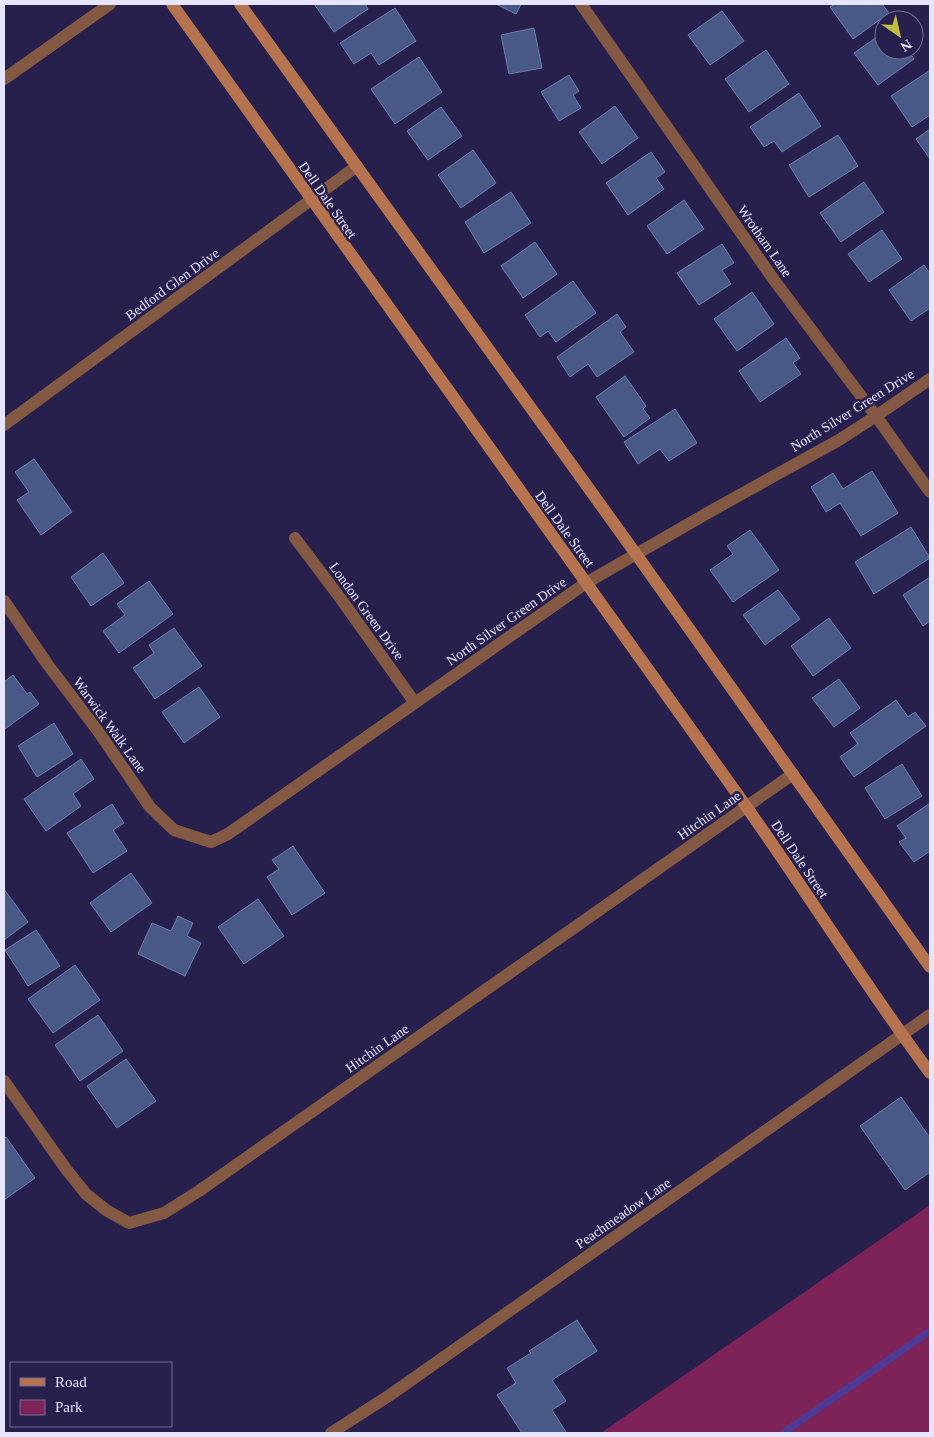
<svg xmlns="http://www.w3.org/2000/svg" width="934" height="1437" viewBox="0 0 934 1437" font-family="'Times New Roman',serif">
<rect width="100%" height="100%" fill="#28204c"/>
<!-- green -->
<path fill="#7e2358" d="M930,1205v228h-329z"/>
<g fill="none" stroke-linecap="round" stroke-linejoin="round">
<!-- stream -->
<path stroke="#4e3a95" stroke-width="7" d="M783,1433l147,-102"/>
</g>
<!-- building -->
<path fill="#495987" stroke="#6c7eae" d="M314,4h51l3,5 -34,23z
M496,4h25l-5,10z
M835,4h47l7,9 -36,26 -23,-32z
M395,8l21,33 -37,24 -8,-12 -17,11 -14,-21z
M722,11l22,30 -34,24 -22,-30z
M534,28l8,40 -33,6 -8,-39z
M884,32v18h25l-1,1 6,8 -36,26 -24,-32z
M766,50l23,34 -40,28 -24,-33z
M419,57l23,35 -47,32 -24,-35z
M929,71l1,3v41l-18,12 -21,-31z
M569,75l10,16 -6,4 8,13 -22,13 -18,-29z
M799,93l22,33 -39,26 -8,-11 -10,6 -14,-20z
M615,106l23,32 -36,26 -23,-32z
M441,107l21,29 -34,24 -21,-29z
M930,129v30l-14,-20z
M838,135l20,31 -49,31 -20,-32z
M473,150l23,33 -35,25 -23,-33z
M651,152l14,20 -9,6 8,11 -36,26 -22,-32z
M864,182l20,30 -43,30 -21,-29z
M511,192l20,31 -47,30 -19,-31z
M684,200l20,29 -37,25 -20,-28z
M882,230l20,29 -33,23 -21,-28z
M535,242l22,32 -34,24 -22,-32z
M722,244l12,19 -12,7 9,14 -32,21 -22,-32z
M924,265l6,9v34l-19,13 -22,-31z
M573,281l23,32 -40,29 -8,-11 -8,6 -15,-22z
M752,292l22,32 -37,27 -23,-32z
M617,314l9,13 -6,5 14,20 -37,25 -9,-13 -18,13 -13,-20z
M786,338l14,20 -7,5 8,11 -41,28 -21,-31z
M625,376l21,30 -3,3 7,9 -26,19 -28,-40z
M675,409l22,34 -28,18 -9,-12 -22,15 -14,-22z
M34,459l38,53 -31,23 -24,-35 12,-8 -14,-20z
M872,471l26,42 -37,23 -21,-33 -14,9 -15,-25 22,-14 10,16z
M911,527l19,31 -56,36 -19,-32z
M750,530l29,40 -46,32 -23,-32 23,-16 -6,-8z
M103,553l21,30 -33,23 -20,-29z
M930,577v44l-7,5 -20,-31z
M149,581l24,33 -54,39 -16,-22 22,-16 -8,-11z
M778,590l22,29 -35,26 -22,-30z
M829,618l22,30 -38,28 -22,-30z
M174,628l28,38 -47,33 -22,-31 21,-15 -5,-8z
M13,675l14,19 3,-2 9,12 -34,25 -1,-2v-45z
M839,679l21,29 -26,19 -22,-29z
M199,687l21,30 -36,26 -22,-31z
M896,700l12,17 7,-5 11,14 -72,51 -14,-20 18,-13 -8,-11z
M54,723l19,31 -36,23 -19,-31z
M81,759l13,20 -21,15 8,12 -35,25 -22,-32z
M902,764l20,32 -37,23 -20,-31z
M930,803v48l-16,11 -15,-20 7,-4 -9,-12z
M112,804l12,19 -11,7 14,21 -34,22 -26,-40z
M293,846l32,47 -33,22 -25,-38 12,-8 -7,-9z
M131,873l21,30 -41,29 -21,-29z
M4,889l24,33 -24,18z
M258,899l26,37 -40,28 -26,-37z
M178,916l15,7 -6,13 14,7 -16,33 -47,-22 14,-31 19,8z
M36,930l24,36 -32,20 -23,-36z
M75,965l25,35 -47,33 -25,-34z
M98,1015l25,36 -43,30 -25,-36z
M126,1059l30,42 -39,27 -30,-42z
M901,1097l29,41v34l-25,18 -45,-64z
M6,1137l29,41 -31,22v-62z
M577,1320l20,31 -45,29 14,21 -14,9 14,22 -2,1h-42l-25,-38 19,-12 -9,-15 24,-15 -2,-2z"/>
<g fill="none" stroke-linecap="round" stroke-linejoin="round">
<!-- minor -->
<path stroke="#835943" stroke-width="12" d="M581,4l193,276 102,136 54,76
M4,79l106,-75
M4,425l353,-259
M295,538l46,61 74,104
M4,601l44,64 50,66 52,76 24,23 37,12 17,-8 358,-251 125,-72 128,-71 37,-24 54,-37
M4,1081l62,88 20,25 20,16 23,13 35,-10 35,-22 594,-417
M331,1433l59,-38 540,-380"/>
<!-- secondary -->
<path stroke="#b57350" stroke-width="12" d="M172,4c188,267 380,532 571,798 64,90 122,183 187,271
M240,4l396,550 294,413"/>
</g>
<g text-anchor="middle" stroke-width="5" stroke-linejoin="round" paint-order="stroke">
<!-- street labels -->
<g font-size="14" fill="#e6e5fb" stroke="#28204c">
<text transform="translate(328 200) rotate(55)" y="5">Dell Dale Street</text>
<text transform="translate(765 241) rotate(55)" y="5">Wrotham Lane</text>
<text transform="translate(172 284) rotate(-36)" y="5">Bedford Glen Drive</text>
<text transform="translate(852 410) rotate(-32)" y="5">North Silver Green Drive</text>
<text transform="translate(565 529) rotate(54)" y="5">Dell Dale Street</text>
<text transform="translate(367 611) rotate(54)" y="5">London Green Drive</text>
<text transform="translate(506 621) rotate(-35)" y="5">North Silver Green Drive</text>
<text transform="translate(110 725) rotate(54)" y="5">Warwick Walk Lane</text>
<text transform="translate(709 815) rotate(-35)" y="5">Hitchin Lane</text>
<text transform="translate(800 859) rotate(56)" y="5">Dell Dale Street</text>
<text transform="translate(377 1048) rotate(-35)" y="5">Hitchin Lane</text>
<text transform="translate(623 1213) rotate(-35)" y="5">Peachmeadow Lane</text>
</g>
</g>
<!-- border -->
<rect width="934" height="1437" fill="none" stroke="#e6e5fb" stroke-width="10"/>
<!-- legend -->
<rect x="10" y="1362" width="162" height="65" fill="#28204c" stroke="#746f92"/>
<rect x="20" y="1378" width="25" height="8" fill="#b57350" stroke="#746f92"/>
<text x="55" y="1387" font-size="15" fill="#e6e5fb">Road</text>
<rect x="20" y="1400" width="25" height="15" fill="#7e2358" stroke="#746f92"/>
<text x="55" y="1412" font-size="15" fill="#e6e5fb">Park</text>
<!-- north arrow -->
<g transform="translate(899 35) rotate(146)"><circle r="24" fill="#28204c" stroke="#746f92"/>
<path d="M0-4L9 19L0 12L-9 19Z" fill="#bfbe41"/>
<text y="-8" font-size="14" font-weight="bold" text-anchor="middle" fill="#e6e5fb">N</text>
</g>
</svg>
